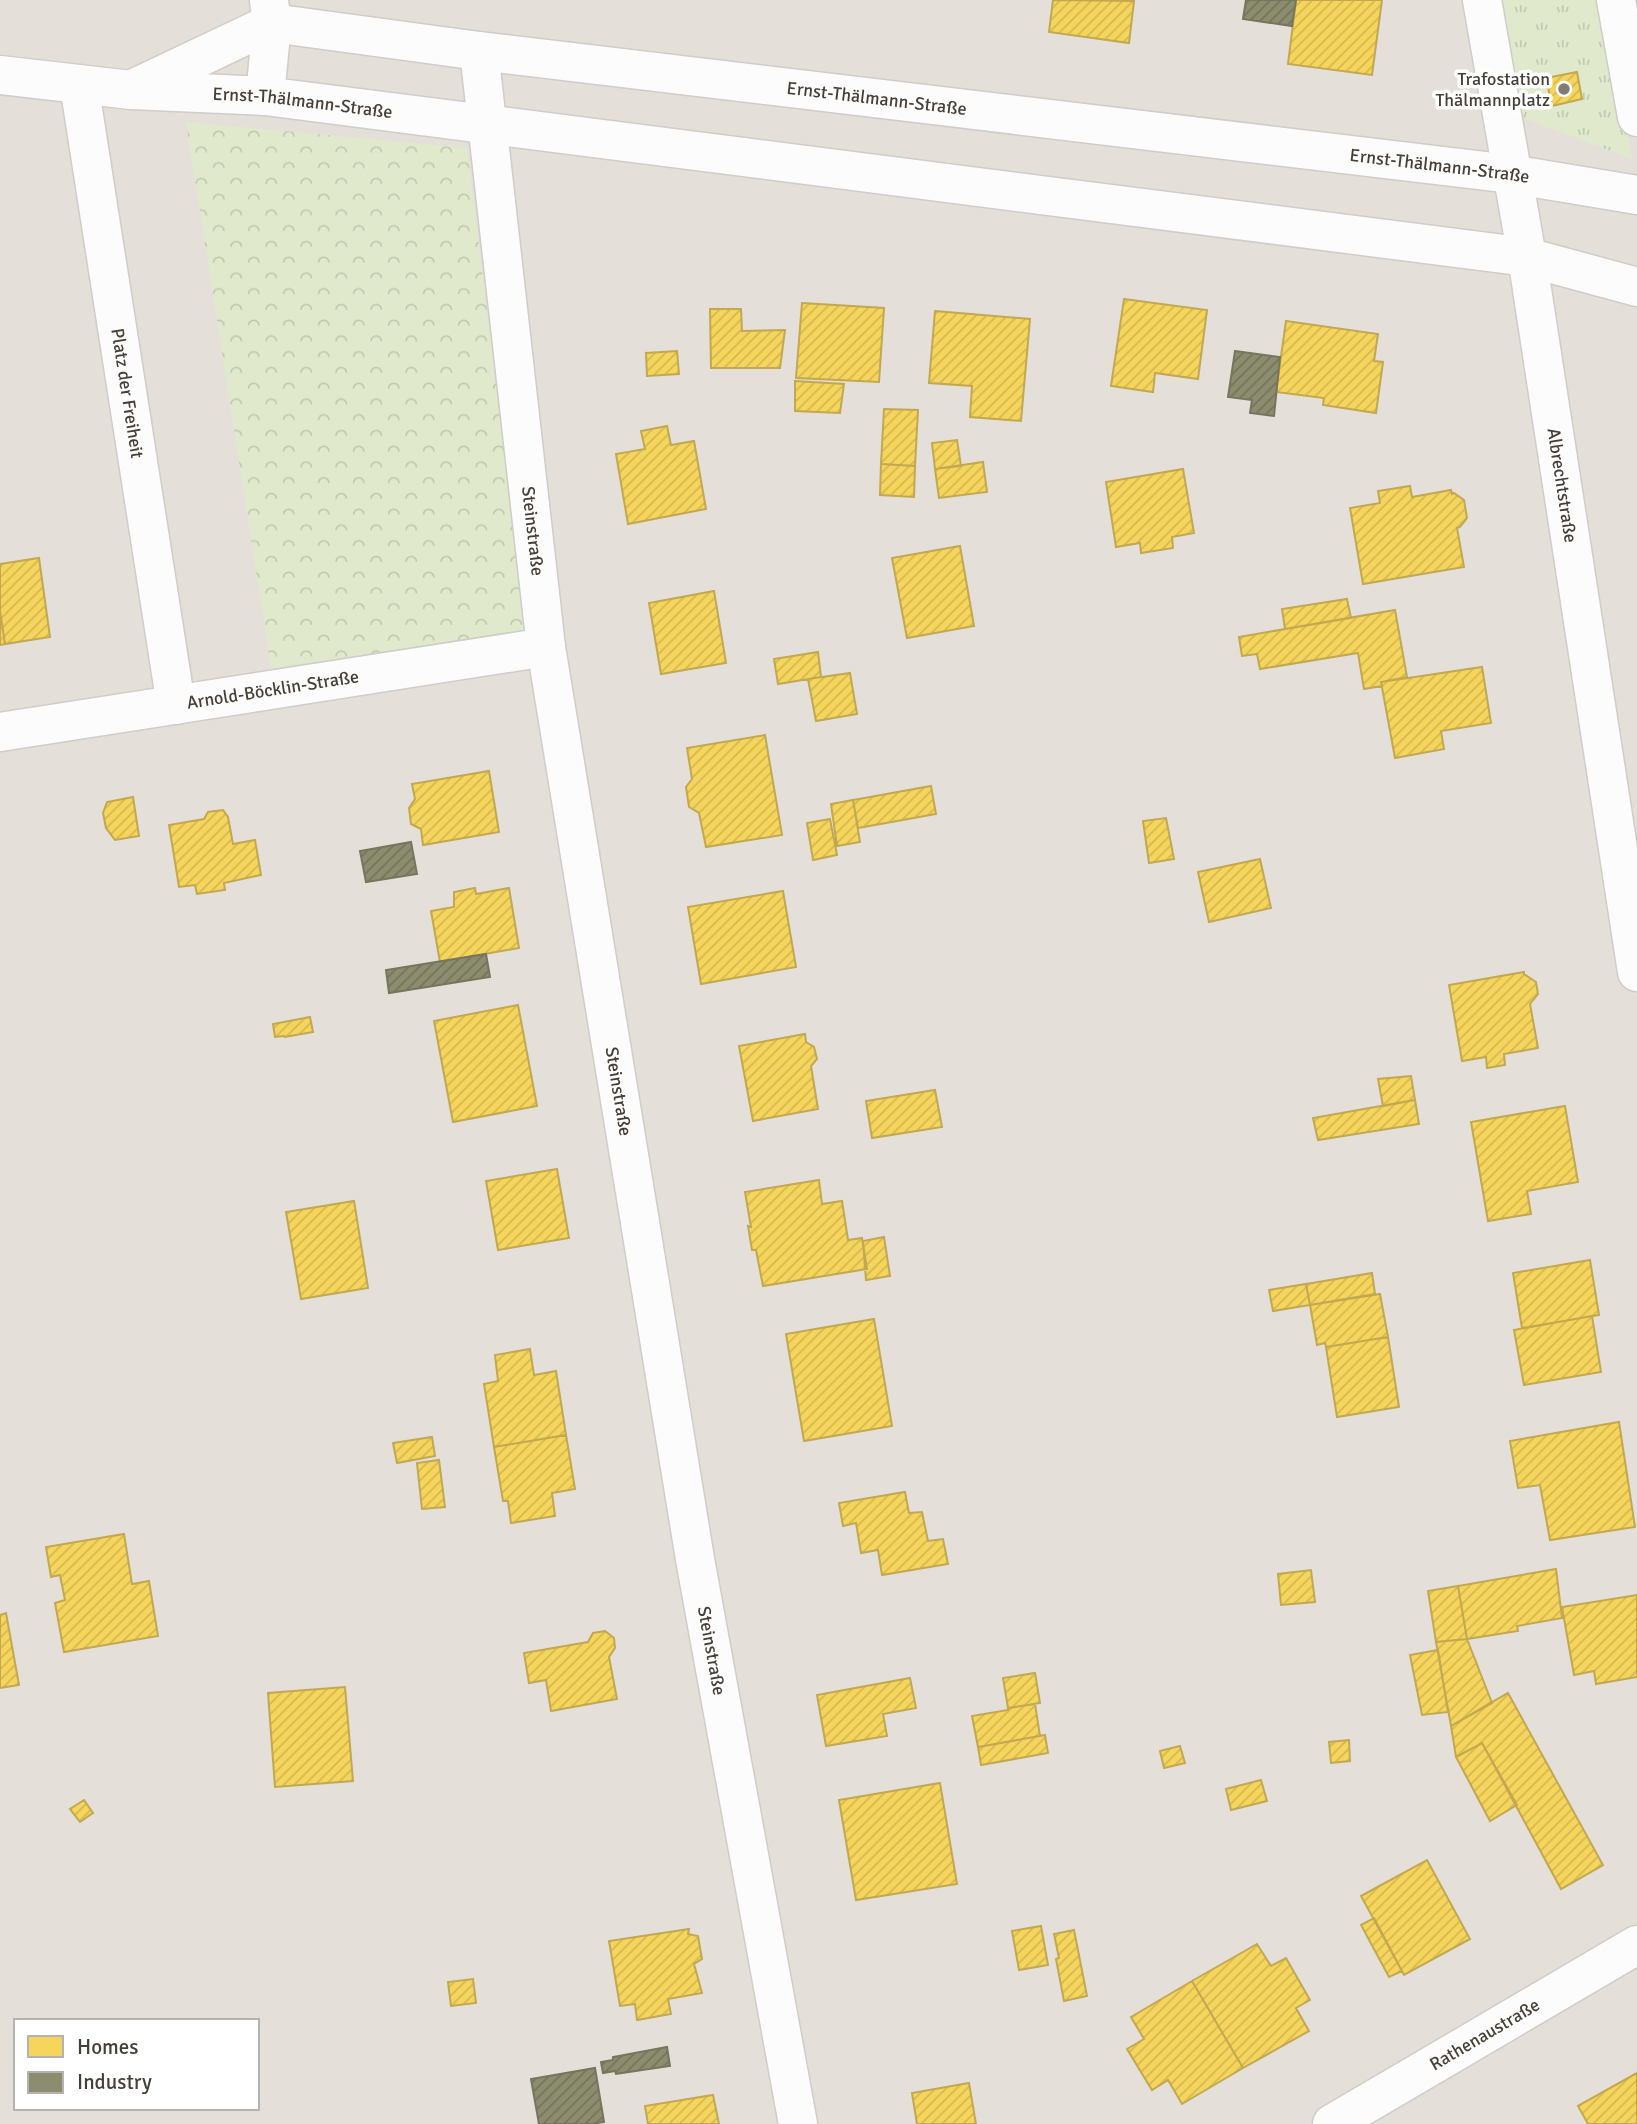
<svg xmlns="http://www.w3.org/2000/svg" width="1637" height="2124" viewBox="0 0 1637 2124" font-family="Signika,sans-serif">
<defs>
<pattern id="grass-tufts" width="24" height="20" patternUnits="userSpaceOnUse" patternTransform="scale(1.75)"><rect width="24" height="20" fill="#e1e9cd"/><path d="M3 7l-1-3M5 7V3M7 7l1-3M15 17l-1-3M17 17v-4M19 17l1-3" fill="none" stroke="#c2c9b1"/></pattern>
<pattern id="park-crowns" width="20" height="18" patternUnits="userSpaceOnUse" patternTransform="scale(1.75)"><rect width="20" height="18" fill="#e1e9cd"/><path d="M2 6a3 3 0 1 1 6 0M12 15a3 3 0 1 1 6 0" fill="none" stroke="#c2c9b1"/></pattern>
<pattern id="homes-hatch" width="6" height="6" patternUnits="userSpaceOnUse" patternTransform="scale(1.75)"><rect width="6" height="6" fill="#f6d55c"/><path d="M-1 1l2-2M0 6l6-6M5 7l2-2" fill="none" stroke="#d4b851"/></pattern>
<pattern id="industry-hatch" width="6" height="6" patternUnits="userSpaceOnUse" patternTransform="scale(1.75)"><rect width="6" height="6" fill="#8c8c6e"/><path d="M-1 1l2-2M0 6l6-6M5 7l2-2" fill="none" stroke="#74745b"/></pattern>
</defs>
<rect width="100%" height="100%" fill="#f1eeeb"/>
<!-- residential -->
<path fill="#e5dfd9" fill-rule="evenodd" d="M0,0h1637v2124h-1637zM16,2021h241v87h-241z"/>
<!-- grass -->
<path fill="url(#grass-tufts)" d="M1492,0h113l27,159 -120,-45z"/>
<!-- park -->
<path fill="url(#park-crowns)" d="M186,122l281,26 59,483 -255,37z"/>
<!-- homes -->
<path fill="url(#homes-hatch)" stroke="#c1a851" stroke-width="2" d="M1053,0l81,1 -5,42 -80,-11z
M1296,0h86l-10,75 -84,-11z
M1577,72l5,27 -30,7 -6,-28z
M1124,299l83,11 -9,69 -43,-6 -2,19 -42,-6z
M802,303l82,5 -5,74 -83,-4z
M710,309h31l1,22 43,-1 -5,38h-69z
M935,311l95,8 -9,102 -51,-4 2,-31 -43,-3z
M1286,321l92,13 -4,27 9,1 -7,51 -53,-8 1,-7 -48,-6z
M677,351l2,23 -32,2 -1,-23z
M795,381l49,3 -4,29 -45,-2z
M884,409l34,1 -3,56 -34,-2z
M667,426l4,19 23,-4 12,68 -78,15 -12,-70 29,-5 -4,-18z
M957,440l4,26 -26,3 -3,-26z
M983,462l4,30 -48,6 -4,-29z
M881,464l34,2 -1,31 -34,-2z
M1183,469l11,64 -22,4 1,11 -32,5 -1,-10 -24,4 -10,-65z
M1410,486l2,11 39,-7 1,4 2,-1 10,7 3,18 -7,9 -3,1 7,39 -101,17 -13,-76 30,-5 -2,-12z
M960,546l14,80 -67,12 -15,-80z
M39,558l11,79 -45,7 -5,-33v-47z
M714,591l12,72 -65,11 -12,-71z
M1347,599l4,19 -66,11 -3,-20z
M1395,610l12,67 -26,5 1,4 -18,3 -6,-36 -98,16 -3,-15 -15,2 -3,-19z
M0,611l5,33 -5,1z
M818,652l3,25 -43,7 -4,-25z
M1482,667l9,56 -50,8 3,18 -49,9 -14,-76z
M850,673l7,41 -41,7 -8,-42z
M765,735l17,100 -76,12 -7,-34 -10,-6 -3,-20 6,-8 -5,-31z
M489,771l10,61 -76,13 -2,-16 -10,-5 -2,-16 6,-9 -3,-15z
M931,786l5,28 -78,14 -5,-28z
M133,797l6,39 -24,4 -9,-12 -3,-15 4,-11z
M853,800l7,42 -23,4 -6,-42z
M223,810l5,7 5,27 22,-4 6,35 -37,8 1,7 -28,4 -2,-9 -16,2 -10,-62 35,-6 4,-7z
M1166,818l8,41 -25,4 -6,-42z
M830,819l7,36 -24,5 -6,-37z
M1260,859l11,49 -62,14 -11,-50z
M475,888l1,6 33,-6 10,60 -79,14 -9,-51 23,-4v-15z
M783,891l13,76 -95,17 -13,-77z
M1524,972v2l12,8 2,12 -8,10 8,44 -34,6 1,11 -18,3 -1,-11 -24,4 -13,-76z
M518,1005l19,101 -84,16 -19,-101z
M310,1017l3,15 -28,5 -1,-1 -9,1 -2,-13z
M805,1034l1,8 8,5 3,12 -6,7 7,43 -65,12 -14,-75z
M1411,1076l4,24 -32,6 -5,-27z
M935,1090l7,37 -70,11 -6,-37z
M1415,1100l4,24 -101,16 -5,-22z
M1565,1106l13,76 -51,9 4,23 -43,7 -17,-99z
M557,1169l12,69 -71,12 -12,-69z
M819,1180l3,24 20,-3 6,39 14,-2 5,31 -104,17 -7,-36h-4l-4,-24 3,1 -6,-35z
M354,1201l14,87 -67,11 -15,-87z
M884,1237l6,39 -24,4 -3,-39z
M1590,1260l9,55 -77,13 -9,-55z
M1372,1273l3,21 -65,11 -4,-21z
M1306,1284l4,21 -37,6 -4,-21z
M1380,1294l8,43 -62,10 -1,-4 -8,2 -7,-40z
M1592,1316l9,56 -77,13 -10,-55z
M874,1319l18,107 -88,15 -18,-107z
M1388,1337l11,70 -62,10 -11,-70z
M530,1349l4,26 22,-4 10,64 -72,12 -10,-63 14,-3 -3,-26z
M1619,1422l16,105 -85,13 -10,-55 -22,3 -8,-47z
M566,1435l9,54 -23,4 3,23 -44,7 -3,-22h-5l-9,-54z
M432,1437l3,19 -38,7 -4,-20z
M439,1460l6,47 -23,2 -5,-46z
M905,1492l4,21 13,-1 6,29 15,-2 5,25 -66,11 -4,-25 -17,3 -5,-30 -13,3 -4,-23z
M124,1534l8,50 17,-3 9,55 -94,16 -9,-49 10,-3 -5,-25 -9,2 -5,-30z
M1556,1569l6,49 -45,8 1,5 -51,8 -9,-53z
M1311,1570l4,32 -34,3 -3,-31z
M1458,1586l9,53 -31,3 -8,-51z
M1637,1595v82l-41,7 -2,-13 -20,4 -12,-68z
M6,1613l13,72 -19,3v-73z
M605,1631l9,7 1,10 -6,9 8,42 -66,12 -5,-31 -17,3 -5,-30 64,-11 5,-9z
M1467,1639l25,64 -41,23 -15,-84z
M1438,1650l10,62 -26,3 -12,-60z
M1035,1673l5,30 -32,5 -5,-30z
M910,1678l6,30 -33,6 4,22 -61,10 -9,-51z
M345,1687l8,94 -78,6 -7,-94z
M1508,1693l95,172 -42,24 -79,-146 -26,14 -5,-31z
M1035,1704l5,32 -62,11 -6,-31 36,-6v-2z
M1045,1735l3,18 -67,12 -3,-18z
M1349,1740l1,21 -19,2 -2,-21z
M1482,1743l35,62 -27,16 -34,-64z
M1180,1746l5,17 -21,5 -4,-17z
M1261,1780l6,21 -36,9 -5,-21z
M940,1783l17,101 -101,16 -17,-100z
M84,1800l9,13 -13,9 -10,-13z
M1427,1860l43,79 -66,36 -43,-79z
M1374,1918l28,53 -13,6 -28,-52z
M1041,1926l7,39 -29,5 -7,-39z
M689,1929l-1,5 10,2 4,23 -8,5 8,29 -34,6 3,15 -34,6 -2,-16 -15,2 -11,-65z
M1074,1930l13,66 -23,5 -8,-42 3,-1 -5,-24z
M1257,1944l14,22 15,-8 24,42 -14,8 13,23 -66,37 -51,-87z
M473,1979l3,24 -25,3 -3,-24z
M1192,1981l51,87 -61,36 -14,-24 -16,10 -25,-41 17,-10 -13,-22z
M1637,2073v51h-49l-10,-18z
M969,2083l7,41h-59l-5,-31z
M713,2095l6,29h-71l-3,-18z"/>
<!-- industry -->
<path fill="url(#industry-hatch)" stroke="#77755e" stroke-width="2" d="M1246,0h50l-4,26 -49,-7z
M1235,351l45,6 -6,59 -24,-3 2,-13 -24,-3z
M411,842l6,32 -51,8 -6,-31z
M486,954l4,23 -101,16 -3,-23z
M667,2047l3,19 -54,8 -1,-3 -12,2 -2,-11 12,-2v-3z
M595,2068l9,54 -13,2h-52l-8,-45z"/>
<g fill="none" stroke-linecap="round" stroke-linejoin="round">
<!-- minor casing -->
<g stroke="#cfccc9" stroke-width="41">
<g id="minor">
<path id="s1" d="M1482,0l45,257 110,715"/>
<path d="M1616,0l21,117"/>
<path id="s2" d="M479,51l67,596 149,912 103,565"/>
<path id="s3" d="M0,75l131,15 134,6 1262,161 110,30"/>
<path id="s4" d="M79,84l97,621"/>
<path id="s5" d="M135,88l137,-65 207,28 1032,123 126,21"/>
<path d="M265,96l7,-73 -3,-22"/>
<path id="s6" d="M0,732l546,-85"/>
<path id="s7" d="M1332,2124l305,-179"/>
</g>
</g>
<!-- minor -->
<use href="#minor" stroke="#fdfcfc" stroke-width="38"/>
</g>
<!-- markers -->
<circle fill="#827c76" stroke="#fff" stroke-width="2.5" cx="1564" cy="89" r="7"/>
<g text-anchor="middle" stroke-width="7" stroke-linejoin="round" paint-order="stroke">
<!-- poi labels -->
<g font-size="18" fill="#463f37" stroke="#fff" text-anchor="end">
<text x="1550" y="85">Trafostation<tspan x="1550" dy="21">Thälmannplatz</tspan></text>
</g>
<!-- street labels -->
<g font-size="18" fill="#463f37" stroke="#fff">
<text dy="6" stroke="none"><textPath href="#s5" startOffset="761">Ernst-Thälmann-Straße</textPath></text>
<text dy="6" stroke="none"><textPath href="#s3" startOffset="304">Ernst-Thälmann-Straße</textPath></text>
<text dy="6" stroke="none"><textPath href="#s5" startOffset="1328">Ernst-Thälmann-Straße</textPath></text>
<text dy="6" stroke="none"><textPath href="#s4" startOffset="313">Platz der Freiheit</textPath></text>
<text dy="6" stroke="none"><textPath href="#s1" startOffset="492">Albrechtstraße</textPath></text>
<text dy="6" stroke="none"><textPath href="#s2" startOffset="483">Steinstraße</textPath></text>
<text dy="6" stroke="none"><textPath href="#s6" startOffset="276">Arnold-Böcklin-Straße</textPath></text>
<text dy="6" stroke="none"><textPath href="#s2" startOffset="1050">Steinstraße</textPath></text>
<text dy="6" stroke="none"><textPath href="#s2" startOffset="1617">Steinstraße</textPath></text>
<text dy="6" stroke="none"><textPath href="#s7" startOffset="177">Rathenaustraße</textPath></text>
</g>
</g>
<!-- legend -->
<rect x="14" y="2019" width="245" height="91" fill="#ffffff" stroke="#b5b2af" stroke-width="2"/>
<rect x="28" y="2036" width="35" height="21" fill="#f6d55c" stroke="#b5b2af" stroke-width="2"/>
<text x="77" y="2054" font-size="21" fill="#463f37">Homes</text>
<rect x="28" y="2072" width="35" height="21" fill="#8c8c6e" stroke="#b5b2af" stroke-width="2"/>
<text x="77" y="2089" font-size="21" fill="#463f37">Industry</text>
</svg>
